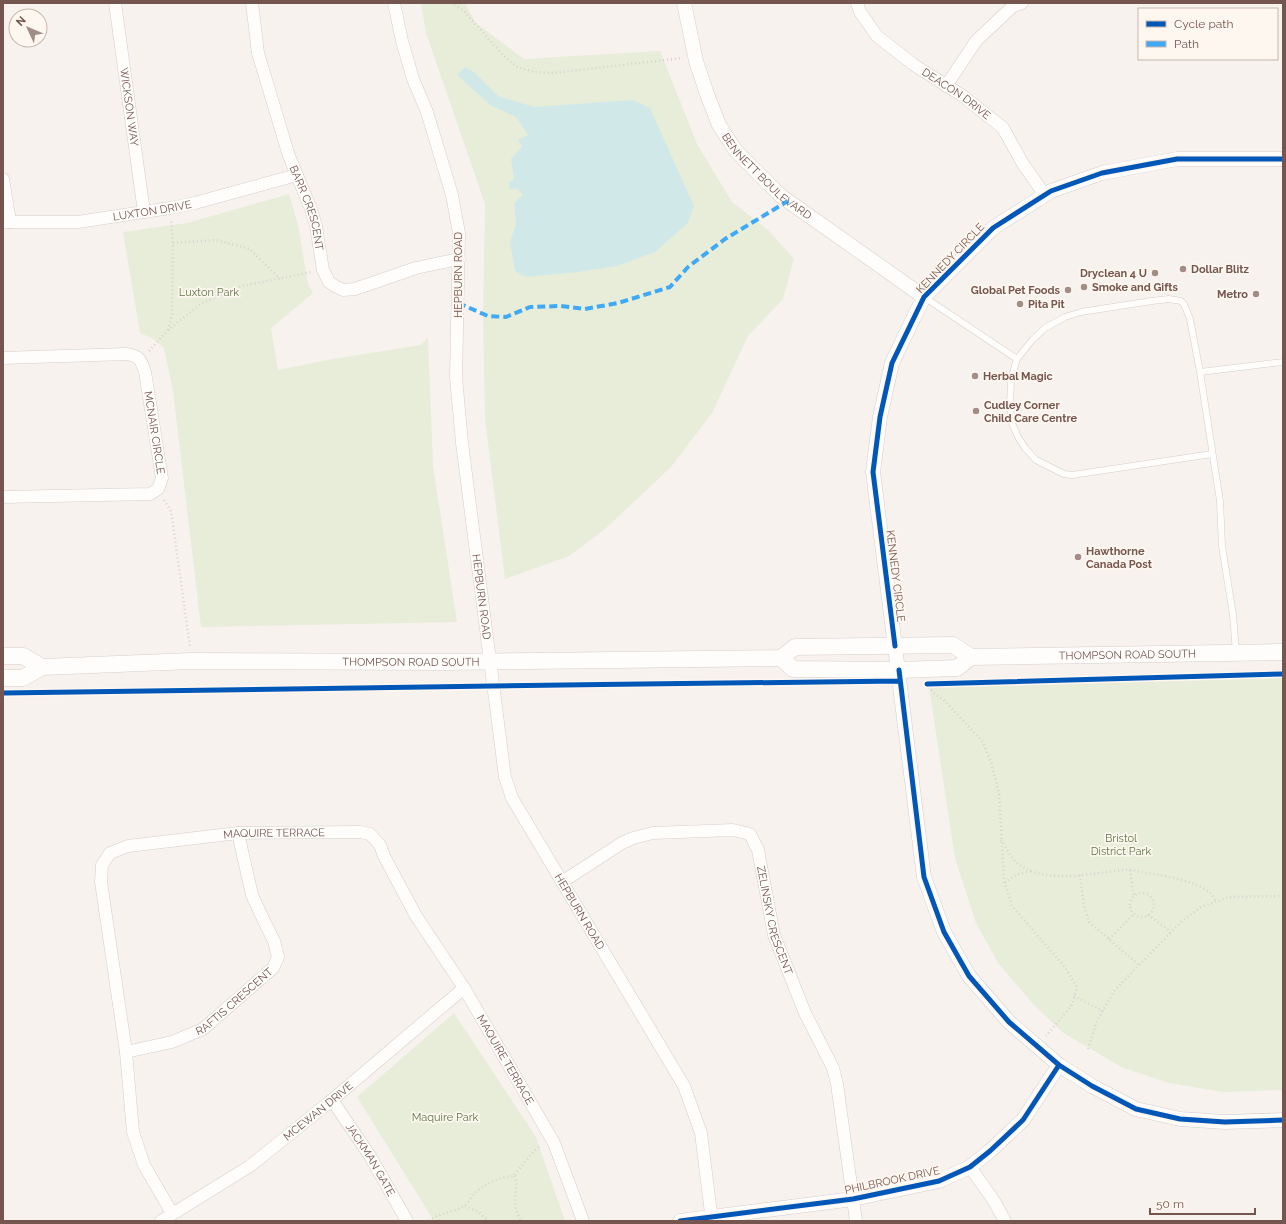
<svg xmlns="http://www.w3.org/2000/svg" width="1286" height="1224" viewBox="0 0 1286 1224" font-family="Raleway,sans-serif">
<rect width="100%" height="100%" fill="#f7f2ee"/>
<!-- green -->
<path fill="#e7edd9" d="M421,3h44l11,20 48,36 136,-8 37,93 35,58 37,29 25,28 -11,40 -35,37 -36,77 -41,54 -66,62 -36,27 -64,23 -20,-160 -2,-103 2,-112 -59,-171z
M289,194l9,31 10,59 5,9 -42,35 7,42 55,-11 88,-14 7,-8 5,129 24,156 -256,5 -28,-236 -9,-43 -10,-9 -14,-6 -17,-101 64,-9z
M1283,678v412l-60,2 -54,-9 -46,-15 -61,-36 -29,-28 -35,-41 -22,-40 -21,-65 -26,-171z
M454,1013l82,124 29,84h-131l-77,-124z"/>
<!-- water -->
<path fill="#d0e9e8" d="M465,67l9,5 24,24 36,11 99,-7 17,8 44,98 -6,17 -33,29 -38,14 -40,6 -51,5 -11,-6 -5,-29 6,-18 -2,-21 9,-8 -6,-7 -7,2 -1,-7 5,-5 -3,-19 11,-12 -4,-7 10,-5 -12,-18 -26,-12 -33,-30z"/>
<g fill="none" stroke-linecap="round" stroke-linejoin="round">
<!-- service casing -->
<g stroke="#d6ceca" stroke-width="7">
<path id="service" d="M924,297l93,62
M1200,372l83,-10
M1212,454l-140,21 -8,-1 -28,-14 -11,-12 -7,-11 -6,-14 -2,-16 1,-28 6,-20 16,-20 12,-11 20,-11 16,-5 71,-11 17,-2 12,2 3,3 6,15 10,53 20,129 2,45 11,69 3,37"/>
</g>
<!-- minor casing -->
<g stroke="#d6ceca" stroke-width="13">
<g id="minor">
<path id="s1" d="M115,3l29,209"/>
<path id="s2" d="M252,3l6,50 31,103 22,53 5,17 7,44 6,12 6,4 8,4 12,-1 61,-21 43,-9"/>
<path id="s3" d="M394,3l8,38 11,38 14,33 25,83 7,38 -3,144 6,66 43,334 7,21 172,288 17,47 11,88"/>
<path id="s4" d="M857,3l3,9 17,24 37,29 49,31 40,32 20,36 22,31"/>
<path d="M946,86l30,-45 37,-35 9,-3"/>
<path d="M3,179l7,43"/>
<path id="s5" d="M3,222h75l92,-14 25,-5 102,-28"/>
<path id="s6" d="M3,358l123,-4c14,2 15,6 19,18l17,106 -4,11 -8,5 -147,3"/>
<path id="s7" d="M562,882l60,-39 11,-5 20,-5 80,-3 17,4 8,16 16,85 31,78 28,55 4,16 19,137"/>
<path id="s8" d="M126,1052l46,-10 31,-13 70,-61 5,-11 -4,-16 -9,-18 -13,-28 -14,-62"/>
<path id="s9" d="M332,1100l38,56 37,65"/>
<path d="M970,1167l24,34 11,20"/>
<path id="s10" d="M172,1213l-28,-48 -11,-33 -7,-80 -25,-170 1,-17 8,-12 18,-7 110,-13 122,-1 10,2 10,11 4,11 32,60 48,72 90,155 29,78"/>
<path id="s11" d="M161,1221l89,-55 82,-66 132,-112"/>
</g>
</g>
<!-- tertiary casing -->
<g stroke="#d6ceca" stroke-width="15">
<g id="tertiary">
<path id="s12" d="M684,3l12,58 11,33 12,31 17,26 45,45 143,101"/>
<path d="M1283,159h-106l-75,14 -51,18 -58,37 -69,69 -10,20 -22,46 -12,54 -7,55 51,405 20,55 25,44 40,46 50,43 33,21 44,23 44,10 45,3 58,-2"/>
<path d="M680,1221l173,-22 86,-18 31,-14 20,-16 33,-31 36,-55"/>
</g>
</g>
<!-- secondary casing -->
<g stroke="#d7ceca" stroke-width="17">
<g id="secondary">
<path d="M3,656h20l19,11"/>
<path d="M781,658l12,11 106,1 58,-2 14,-11"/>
<path id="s13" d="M3,678h20l19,-11 150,-6 251,1 338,-4 14,-11 158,-2 18,12 312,-5"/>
</g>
</g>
<!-- path -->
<path stroke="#dad1cf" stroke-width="2.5" stroke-dasharray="1 3" stroke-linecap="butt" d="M451,3l12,7 40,45 14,12 17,5 19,1 130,-15
M173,243l43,-3 34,9 30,30
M168,330l4,-16 1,-71 -2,-24
M149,351l19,-21 34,-27 40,-17 70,-14
M164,500l7,11 19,136
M926,684l8,9 11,8 37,40 9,21 8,32 5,86 8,26 52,60 13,21 -5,18 -26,31
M1001,840c5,7 8,15 14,21 26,25 77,12 109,9 6,-1 12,1 18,2 18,3 52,8 67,20 3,2 5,6 7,9
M1130,870l3,22 1,3
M1080,875l4,31 5,16 50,43
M1005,883c7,-8 16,-10 26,-12
M1130 905a12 12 0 1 1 24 0a12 12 0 1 1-24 0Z
M1148,915l18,13 4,5
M1109,939l25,-25
M1074,996l29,15
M1088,1049l9,-28 17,-30 68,-70 19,-14 28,-10 54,-1
M514,1176c5,8 0,17 1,26 0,7 3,13 6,19
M465,1206l14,6 9,9
M429,1221c10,-9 24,-8 35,-15 4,-3 8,-10 12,-14 10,-9 25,-15 38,-16l17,-22 10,-9"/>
<!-- service -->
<use href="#service" stroke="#fefdfc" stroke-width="6"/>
<!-- minor -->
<use href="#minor" stroke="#fefdfc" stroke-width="12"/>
<!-- tertiary -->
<use href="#tertiary" stroke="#fefdfc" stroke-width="14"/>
<!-- secondary -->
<use href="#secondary" stroke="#fefdfc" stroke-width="16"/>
<!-- quiet -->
<path stroke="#3fa9f5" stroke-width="4" stroke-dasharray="8 4" stroke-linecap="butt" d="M458,303l30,13 18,1 24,-10 31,-1 24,3 33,-6 52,-16 18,-20 37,-28 63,-38"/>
<!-- cycleway casing -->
<g stroke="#fef7f0" stroke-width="8">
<path id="cycleway" d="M895,646l-22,-174 7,-55 12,-54 32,-66 69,-69 58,-37 51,-18 75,-14h106
M899,670l25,207 20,55 25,44 40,46 50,43 33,21 44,23 44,10 45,3 58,-2
M927,684l356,-10
M3,693c299,-6 598,-8 897,-12
M680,1221l173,-22 86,-18 31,-14 20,-16 33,-31 36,-55"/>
</g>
<!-- cycleway -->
<use href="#cycleway" stroke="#0057b8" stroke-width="5"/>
</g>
<!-- markers -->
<g fill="#a28d86" stroke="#fef7f0" stroke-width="1.5">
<circle cx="1183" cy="269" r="4"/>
<circle cx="1155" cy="273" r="4"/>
<circle cx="1084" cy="287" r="4"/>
<circle cx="1068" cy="290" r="4"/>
<circle cx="1256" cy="294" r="4"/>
<circle cx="1020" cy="304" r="4"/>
<circle cx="975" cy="376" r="4"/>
<circle cx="976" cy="411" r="4"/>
<circle cx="1078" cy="557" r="4"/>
</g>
<g text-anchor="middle" stroke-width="3.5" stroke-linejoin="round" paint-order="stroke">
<!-- street labels -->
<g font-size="11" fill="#75564e" stroke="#fef7f0">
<text dy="4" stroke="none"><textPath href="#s4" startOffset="137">DEACON DRIVE</textPath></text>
<text dy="4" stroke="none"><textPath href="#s1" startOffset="105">WICKSON WAY</textPath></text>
<text dy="4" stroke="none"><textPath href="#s12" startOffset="198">BENNETT BOULEVARD</textPath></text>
<text dy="4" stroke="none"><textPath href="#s2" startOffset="213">BARR CRESCENT</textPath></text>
<text dy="4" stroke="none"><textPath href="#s5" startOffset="150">LUXTON DRIVE</textPath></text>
<text transform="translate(950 258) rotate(-46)" y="4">KENNEDY CIRCLE</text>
<text transform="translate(458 275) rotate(-90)" y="4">HEPBURN ROAD</text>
<text dy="4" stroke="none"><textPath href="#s6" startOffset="213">MCNAIR CIRCLE</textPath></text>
<text transform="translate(896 576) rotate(83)" y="4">KENNEDY CIRCLE</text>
<text dy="4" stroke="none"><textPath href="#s3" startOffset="605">HEPBURN ROAD</textPath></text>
<text dy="4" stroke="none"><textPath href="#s13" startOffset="1135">THOMPSON ROAD SOUTH</textPath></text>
<text dy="4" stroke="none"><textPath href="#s13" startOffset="411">THOMPSON ROAD SOUTH</textPath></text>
<text dy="4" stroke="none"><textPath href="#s10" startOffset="540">MAQUIRE TERRACE</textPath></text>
<text dy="4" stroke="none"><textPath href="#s3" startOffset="941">HEPBURN ROAD</textPath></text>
<text dy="4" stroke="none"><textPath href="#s7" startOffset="292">ZELINSKY CRESCENT</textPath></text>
<text dy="4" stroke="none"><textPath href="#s8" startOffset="122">RAFTIS CRESCENT</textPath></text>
<text dy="4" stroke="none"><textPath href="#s10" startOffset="900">MAQUIRE TERRACE</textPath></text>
<text dy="4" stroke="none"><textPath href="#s11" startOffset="192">MCEWAN DRIVE</textPath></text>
<text dy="4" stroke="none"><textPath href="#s9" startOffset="71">JACKMAN GATE</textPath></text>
<text transform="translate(892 1180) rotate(-12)" y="4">PHILBROOK DRIVE</text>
</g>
<!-- poi labels -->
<g font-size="11" font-weight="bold" fill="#75564e" stroke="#fef7f0" text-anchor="start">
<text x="1191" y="273">Dollar Blitz</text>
<text x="1147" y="277" text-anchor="end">Dryclean 4 U</text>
<text x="1092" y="291">Smoke and Gifts</text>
<text x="1060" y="294" text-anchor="end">Global Pet Foods</text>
<text x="1248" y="298" text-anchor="end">Metro</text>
<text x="1028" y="308">Pita Pit</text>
<text x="983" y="380">Herbal Magic</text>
<text x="984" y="409">Cudley Corner<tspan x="984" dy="13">Child Care Centre</tspan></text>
<text x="1086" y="555">Hawthorne<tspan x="1086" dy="13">Canada Post</tspan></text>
</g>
<!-- park labels -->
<g font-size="11" fill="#5e7a47" stroke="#fef7f0">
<text x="209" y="296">Luxton Park</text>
<text x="1121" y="842">Bristol<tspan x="1121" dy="13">District Park</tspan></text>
<text x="445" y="1121">Maquire Park</text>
</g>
</g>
<!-- border -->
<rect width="1286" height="1224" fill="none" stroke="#75564e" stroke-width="8"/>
<!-- legend -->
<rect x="1138" y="8" width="140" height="52" fill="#fef7f0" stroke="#c7b7af"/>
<rect x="1146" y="21" width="20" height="6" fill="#0057b8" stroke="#c7b7af"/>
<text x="1174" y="28" font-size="12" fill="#75564e">Cycle path</text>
<rect x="1146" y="41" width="20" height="6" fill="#3fa9f5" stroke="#c7b7af"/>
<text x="1174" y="48" font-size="12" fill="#75564e">Path</text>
<!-- north arrow -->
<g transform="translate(28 28) rotate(314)"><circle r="19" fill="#fef7f0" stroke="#c7b7af"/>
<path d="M0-3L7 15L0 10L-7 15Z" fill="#a28d86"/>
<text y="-6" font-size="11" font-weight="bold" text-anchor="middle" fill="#75564e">N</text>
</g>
<!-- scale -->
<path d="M1150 1208v6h105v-6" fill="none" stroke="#75564e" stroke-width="2"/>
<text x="1156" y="1208" font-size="12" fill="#75564e" stroke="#fef7f0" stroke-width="3" paint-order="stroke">50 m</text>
</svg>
